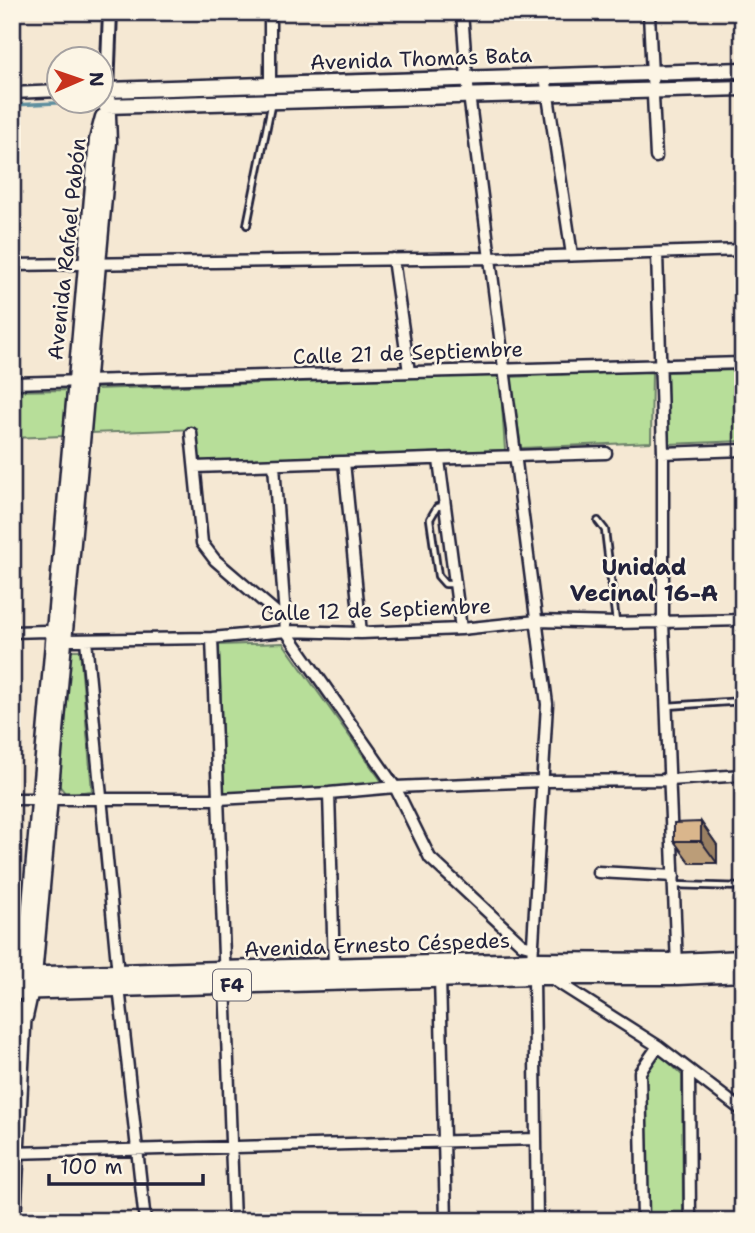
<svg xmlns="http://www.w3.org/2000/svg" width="755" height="1233" viewBox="0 0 755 1233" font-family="'Shantell Sans',sans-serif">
<rect width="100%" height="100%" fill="#f5e8d3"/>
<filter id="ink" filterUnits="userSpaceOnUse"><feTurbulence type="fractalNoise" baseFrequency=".0143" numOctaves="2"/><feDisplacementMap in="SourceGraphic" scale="14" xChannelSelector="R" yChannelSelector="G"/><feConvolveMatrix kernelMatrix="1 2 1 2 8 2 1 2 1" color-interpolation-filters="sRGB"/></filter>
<g filter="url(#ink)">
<!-- green -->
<path fill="#b7de99" stroke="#6c806a" stroke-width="2" d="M652,370l-1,72 -130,6 -10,-71z
M743,370v71l-74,3 -2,-72z
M500,375l5,75 -307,12 -1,-33 -106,4 3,-44z
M67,390l-4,46 -51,2v-47z
M283,643l102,143 -161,7 -5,-148z
M69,650h11l12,141 -26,3 -8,-10z
M658,1052l24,23 1,138 -37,1 -1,-141z"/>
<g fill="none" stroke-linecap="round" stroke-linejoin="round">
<!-- stream -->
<path stroke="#5f8f9f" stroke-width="3.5" d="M12,105l66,-3"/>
<!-- service casing -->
<g stroke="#22223b" stroke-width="10">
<path id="service" d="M247,225l24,-119
M444,506l-7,1 -7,12 8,57 7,8h8
M598,521l7,9 11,92
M667,706l76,-5
M675,885l68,2"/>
</g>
<!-- minor casing -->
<g stroke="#22223b" stroke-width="15">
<path id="minor" d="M270,12v73
M462,12l5,67 80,625 -15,257 2,15 3,245
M649,14l7,143
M545,76l27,179
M12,93l48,-2
M657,253l6,200v169l14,344
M393,259l16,113
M12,265l478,-7 253,-8
M12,383l731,-20
M191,433l11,110 13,17 71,61
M663,453l80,-3
M439,460l22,169
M344,462l17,171
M274,465l12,166 109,156 35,71 92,86 11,3
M195,467l411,-14
M12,632l34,-1 18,9 148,-2 74,-7 75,2 100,-4 76,-8 79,2 127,-3
M212,638l22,583
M86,640l32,334
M329,793l5,175
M12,799h206l111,-6 66,-6 148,-6 127,-1 73,-5
M598,872l76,4
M440,976l6,245
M551,978l107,68 85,65
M119,987l26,234
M689,1070l1,151
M12,1153l524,-14
M643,1221l-3,-149 18,-26"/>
</g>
<!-- tertiary casing -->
<g stroke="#22223b" stroke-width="18">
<path id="tertiary" d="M107,90l3,-78"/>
</g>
<!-- secondary casing -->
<g stroke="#22223b" stroke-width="19">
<path id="secondary" d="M106,106l637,-18
M23,985l74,-845 6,-23
M25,1017l9,-41 75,-834 -2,-52 636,-20
M13,1221l11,-212"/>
</g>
<!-- trunk casing -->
<g stroke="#22223b" stroke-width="21">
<path id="trunk" d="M12,976l520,-15 145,1 66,-3
M12,991l522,-15h144l65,-3"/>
</g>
<!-- service -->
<use href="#service" stroke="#fcf5e5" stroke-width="4.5"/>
<!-- minor -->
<use href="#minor" stroke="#fcf5e5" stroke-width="10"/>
<!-- tertiary -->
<use href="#tertiary" stroke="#fcf5e5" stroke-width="12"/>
<!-- secondary -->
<use href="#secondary" stroke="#fcf5e5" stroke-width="14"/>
<!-- trunk -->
<use href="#trunk" stroke="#fcf5e5" stroke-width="16"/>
</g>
<!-- wall -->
<path fill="#bb9d78" stroke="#22223b" stroke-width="2" d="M701,822l16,23v18h-27l-16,-22z"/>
<!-- shaded-wall -->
<path fill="#997f62" stroke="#22223b" stroke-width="2" d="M701,822l16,23v18l-16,-22z"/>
<!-- building -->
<path fill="#dab68c" stroke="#22223b" stroke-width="2" d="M701,822v19h-27v-18z"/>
</g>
<g text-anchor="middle" stroke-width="5" stroke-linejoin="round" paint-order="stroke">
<!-- shield labels -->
<rect fill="#fcf5e5" stroke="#63616e" stroke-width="2" x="213" y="969.5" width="38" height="31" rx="5"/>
<g font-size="19" font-weight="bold" fill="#22223b">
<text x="232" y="992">F4</text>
</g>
<!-- street labels -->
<g font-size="21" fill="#22223b" stroke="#fcf5e5">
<text transform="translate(421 59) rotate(-2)" y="7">Avenida Thomas Bata</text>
<text transform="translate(67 249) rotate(-84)" y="7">Avenida Rafael Pabón</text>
<text transform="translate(408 353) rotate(-2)" y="7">Calle 21 de Septiembre</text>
<text transform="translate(376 610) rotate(-2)" y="7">Calle 12 de Septiembre</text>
<text transform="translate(377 945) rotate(-2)" y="7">Avenida Ernesto Céspedes</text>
</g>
<!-- neighbourhood labels -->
<g font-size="23" font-weight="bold" fill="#22223b" stroke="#fcf5e5">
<text x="644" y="575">Unidad<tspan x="644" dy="26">Vecinal 16-A</tspan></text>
</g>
</g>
<!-- margin -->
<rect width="755" height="1233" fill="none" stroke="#fcf5e5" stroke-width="42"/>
<rect x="21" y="21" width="713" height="1191" fill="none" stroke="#22223b" stroke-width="2.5" filter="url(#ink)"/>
<!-- north arrow -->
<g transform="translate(80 80) rotate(88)"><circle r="33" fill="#fcf5e5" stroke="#a5a1a1" stroke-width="2"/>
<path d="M0-5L12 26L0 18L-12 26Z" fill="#c8321e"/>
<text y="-10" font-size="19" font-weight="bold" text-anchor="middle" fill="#22223b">N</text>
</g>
<!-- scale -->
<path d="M49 1174v10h154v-10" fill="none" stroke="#22223b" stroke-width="3.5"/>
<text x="60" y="1174" font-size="21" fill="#22223b" stroke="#fcf5e5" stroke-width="5" paint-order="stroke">100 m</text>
</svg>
